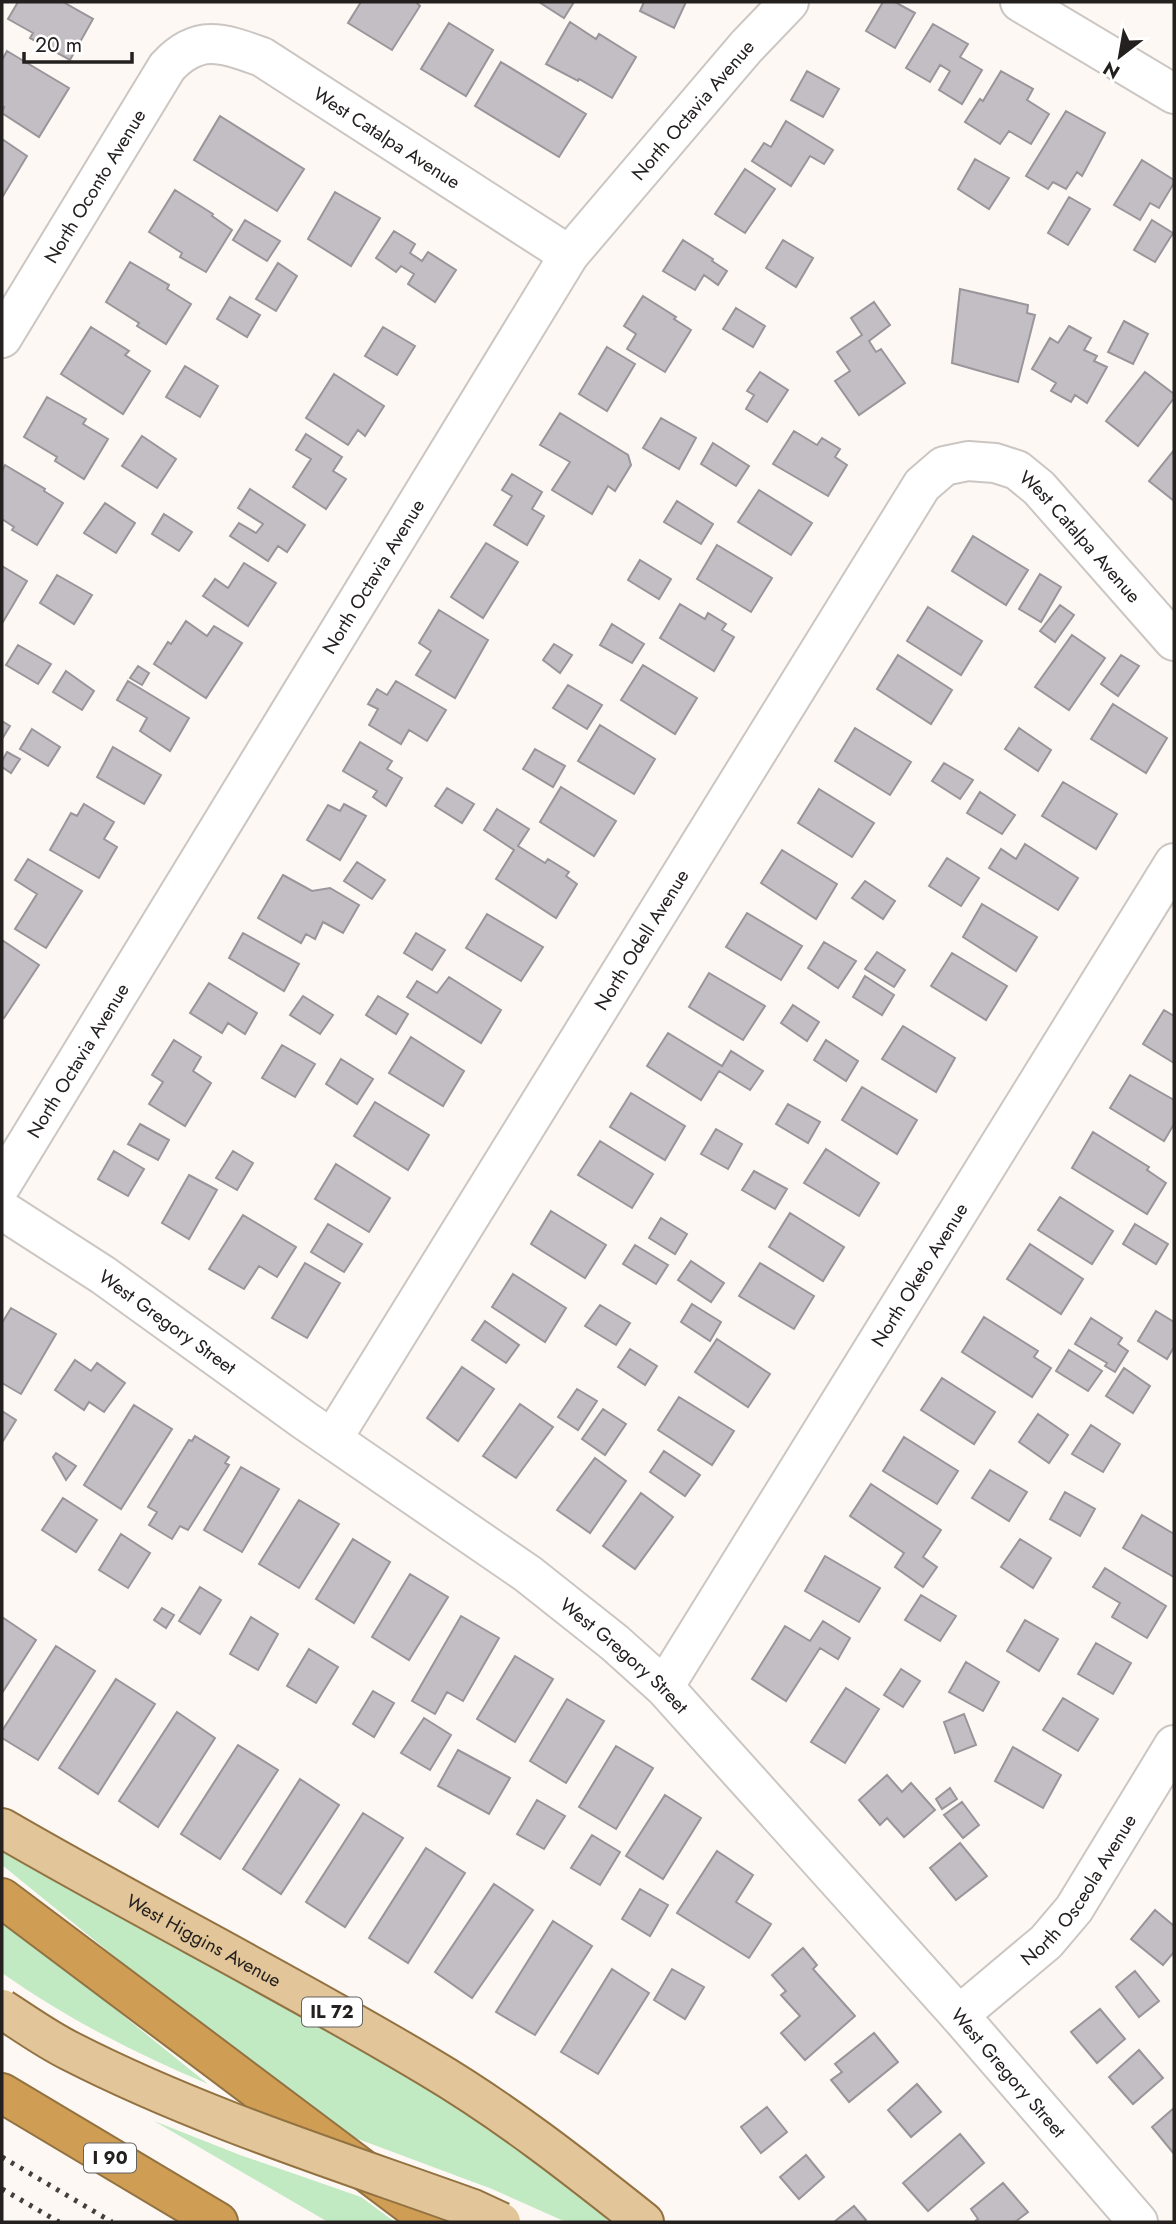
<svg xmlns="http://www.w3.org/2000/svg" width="1176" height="2224" viewBox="0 0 1176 2224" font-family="Jost,sans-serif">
<rect width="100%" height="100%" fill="#fef8f4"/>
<!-- green -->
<path fill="#c1eac3" d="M2,1850l360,196 141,89 104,84 -3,3h-38l-74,-33 -169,-63 -321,-261z
M2,1918l206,166c-72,-30 -142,-66 -206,-111z
M154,2121l86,34 121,42 34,25h-67z"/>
<!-- building -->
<path fill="#c2bec3" stroke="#99959a" stroke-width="2" d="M18,2h45l30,17 -23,41 -40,-22 3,-5 -25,-14z
M361,2h55l4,4 -28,44 -44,-27z
M539,2h35l-10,16z
M644,2h42l-12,26 -34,-17z
M883,2h12l20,11 -20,35 -29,-17z
M570,22l26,17 3,-5 37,23 -24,41 -33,-19 -1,2 -32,-17z
M449,23l44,27 -27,46 -45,-27z
M933,24l35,20 -8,13 22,13 -20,34 -23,-14 11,-19 -10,-6 -10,17 -24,-14z
M7,51l62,37 -30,49 -37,-24 2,-6 -2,-1v-46z
M501,62l85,52 -27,43 -84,-51z
M807,71l32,18 -16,28 -32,-17z
M1001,71l32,18 -6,11 22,14 -18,30 -22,-13 -9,13 -35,-22 15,-23 3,2z
M1066,111l39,22 -23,43 -5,-4 -11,17 -13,-7 -5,7 -22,-13z
M220,116l84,53 -27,42 -83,-51z
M786,121l47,29 -9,14 -14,-8 -19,30 -39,-25 12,-18 7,4z
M2,139l25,17 -24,40 -1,-1z
M975,159l34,19 -20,31 -31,-20z
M1142,160l32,20v3l-15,25 -9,-5 -10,17 -26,-15z
M745,169l30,20 -30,44 -30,-19z
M175,190l38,24 -1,2 20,14 -26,42 -26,-15 2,-4 -33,-21z
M335,192l45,26 -29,48 -43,-27z
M1069,197l21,12 -22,36 -20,-12z
M245,220l35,21 -13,20 -34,-21z
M1152,220l21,13 -18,29 -21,-12z
M394,231l21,13 -5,9 12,8 6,-9 28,18 -21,32 -27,-18 6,-10 -13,-8 -5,6 -20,-14z
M683,240l30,19 -1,2 15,10 -9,14 -14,-10 -9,15 -32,-19z
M783,240l30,18 -17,29 -30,-19z
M130,262l39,23 -2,4 24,15 -25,40 -29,-18 2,-3 -33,-21z
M278,263l19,13 -21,35 -20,-12z
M960,289l68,16 -1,8 8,2 -17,67 -66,-19z
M643,296l33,21 -2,2 17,11 -26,42 -38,-23 9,-15 -12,-8z
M230,297l30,18 -13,22 -30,-18z
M874,302l16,23 -21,16 7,11 5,-3 24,34 -46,32 -24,-34 15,-10 -13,-19 25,-17 -11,-17z
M736,308l29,18 -12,21 -30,-18z
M1124,321l24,13 -15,30 -25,-12z
M1069,326l22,12 -7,12 13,6 -3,5 13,6 -20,36 -12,-8 -4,7 -20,-11 5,-8 -24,-14 18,-31 8,5z
M91,327l38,24 -4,4 25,16 -27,43 -62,-40z
M383,327l32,19 -18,29 -32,-19z
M607,347l28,17 -28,47 -28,-17z
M185,366l33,20 -18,31 -34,-20z
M760,372l28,18 -21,32 -21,-13 8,-14 -7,-4z
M1145,372l29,22v4l-36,48 -32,-25z
M334,374l50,32 -19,30 -7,-6 -10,15 -42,-27z
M47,397l39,22 -3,5 25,15 -24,40 -29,-18 2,-4 -33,-20z
M560,413l68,42 3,10 -16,26 -7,-5 -16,28 -40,-24 18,-28 -30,-17z
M661,418l35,20 -17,31 -36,-21z
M794,431l23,14 5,-7 18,11 -5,8 12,8 -19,31 -55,-32z
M306,434l36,23 -9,14 13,8 -20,30 -33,-22 18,-28 -15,-9z
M142,436l34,23 -19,29 -35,-22z
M713,443l36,23 -13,20 -35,-22z
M1174,450v51l-25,-20z
M5,465l40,24 -1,2 19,12 -26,42 -25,-15 2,-3 -12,-8v-48z
M512,474l30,18 -10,17 12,7 -17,29 -33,-20 18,-29 -10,-6z
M250,489l55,36 -18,27 -9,-6 -10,15 -38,-25 9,-13 17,10 7,-9 -25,-16z
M759,490l53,33 -21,32 -53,-33z
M677,501l36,23 -12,20 -37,-22z
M105,503l30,20 -19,30 -32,-20z
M164,514l28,18 -13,19 -27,-17z
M973,536l55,34 -22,35 -54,-34z
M486,543l32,19 -35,56 -32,-21z
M717,545l55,33 -21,34 -54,-33z
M640,560l31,19 -12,20 -31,-19z
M244,563l32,20 -28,43 -45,-30 12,-17 13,9z
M2,566l25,15 -24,41 -1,-1z
M1040,574l21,13 -20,35 -22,-13z
M57,575l35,20 -18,29 -34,-21z
M680,604l25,15 3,-6 18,11 -4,6 12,7 -20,34 -54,-33z
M1060,605l14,10 -19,27 -15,-11z
M928,607l54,34 -21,34 -54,-34z
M439,610l49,30 -33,58 -39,-23 15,-24 -12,-8z
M186,621l21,15 7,-10 28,17 -36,55 -52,-34 14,-22 3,2z
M612,624l32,20 -12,19 -32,-18z
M1072,635l33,23 -36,52 -34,-23z
M554,644l18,11 -12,18 -17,-13z
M18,645l33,19 -13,20 -32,-19z
M898,655l54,35 -21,34 -54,-35z
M1121,655l18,11 -21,30 -17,-12z
M643,665l54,33 -22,36 -54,-34z
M138,666l11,7 -7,12 -12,-7z
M66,671l28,20 -12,19 -29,-18z
M128,681l61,37 -19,33 -30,-20 7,-13 -30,-18z
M396,681l50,29 -19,31 -18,-11 -8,14 -32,-19 9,-16 -10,-5 9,-15 10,6z
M568,685l34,20 -15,24 -34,-21z
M1113,704l54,34 -21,35 -55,-34z
M2,721l8,5 -8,13z
M600,725l55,34 -21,35 -56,-33z
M855,728l56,34 -21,33 -55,-34z
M1019,728l32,22 -13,21 -33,-22z
M32,729l28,18 -12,19 -28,-17z
M360,742l32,19 -5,8 15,9 -16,28 -13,-9 4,-6 -34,-20z
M113,747l48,28 -17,29 -47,-27z
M535,749l30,17 -12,21 -30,-18z
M7,752l13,7 -9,14 -9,-6v-6z
M944,763l29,17 -13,19 -28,-18z
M1063,782l54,32 -21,35 -54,-33z
M561,787l55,34 -22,35 -54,-34z
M447,788l27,16 -12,19 -27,-17z
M819,789l55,34 -22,34 -54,-34z
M980,792l35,23 -13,19 -35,-21z
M84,804l30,18 -10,17 13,8 -18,31 -49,-28 21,-37 6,3z
M344,804l22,12 -26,44 -33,-20 21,-35 12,6z
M497,809l32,20 -11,17 27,17 3,-4 21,13 -3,4 11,8 -21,34 -60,-39 18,-29 -30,-20z
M1025,844l53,34 -20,32 -69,-42 12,-19 15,10z
M782,850l55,34 -21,35 -55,-36z
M947,858l32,20 -18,28 -32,-20z
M28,859l54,32 -36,57 -31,-19 22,-35 -22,-14z
M357,862l28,18 -13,19 -28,-18z
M283,875l29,16 18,-3 29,17 -16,28 -20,-11 -8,17 -9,-5 -5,9 -43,-25z
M865,881l30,20 -12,18 -31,-21z
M982,904l55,33 -21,34 -53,-34z
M747,913l55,33 -21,34 -55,-33z
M487,914l56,33 -22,34 -55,-33z
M243,933l56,31 -15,27 -55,-33z
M416,933l29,17 -13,20 -28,-17z
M2,940l37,25 -35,53 -2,-1z
M824,942l32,19 -18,27 -30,-20z
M877,952l28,18 -11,17 -29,-18z
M952,953l55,33 -21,34 -55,-34z
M709,973l56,33 -22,34 -54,-33z
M865,976l29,19 -12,20 -29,-18z
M449,977l52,33 -20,33 -74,-46 10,-16 20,12z
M209,983l48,30 -12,21 -17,-11 -6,10 -32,-20z
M303,996l30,19 -13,19 -30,-19z
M378,996l30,18 -12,20 -30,-19z
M793,1005l26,17 -12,19 -26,-18z
M1164,1010l10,6v47l-31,-19z
M903,1026l52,32 -19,34 -54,-33z
M668,1033l54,33 9,-15 32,20 -13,19 -31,-19 -18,29 -54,-34z
M411,1037l53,34 -21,35 -54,-33z
M174,1040l27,17 -8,14 18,12 -26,43 -36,-22 14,-22 -11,-7z
M826,1040l32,21 -12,20 -32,-21z
M282,1045l33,19 -20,33 -33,-19z
M341,1059l32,20 -16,25 -31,-20z
M1130,1075l44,25v24l-10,17 -54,-33z
M862,1087l55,33 -20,34 -55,-34z
M631,1093l54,33 -20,34 -55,-33z
M375,1102l54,33 -21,35 -54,-34z
M788,1104l32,18 -12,21 -32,-19z
M140,1124l29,16 -11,20 -30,-16z
M716,1129l26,15 -14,25 -27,-15z
M1093,1132l56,35 -2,3 19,13 -19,31 -75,-46z
M600,1141l53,33 -21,34 -54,-33z
M826,1149l53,34 -20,33 -55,-33z
M114,1151l30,18 -16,27 -30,-17z
M233,1151l20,12 -16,27 -21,-12z
M336,1164l54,34 -21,34 -54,-33z
M754,1171l33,18 -12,20 -33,-19z
M189,1175l28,15 -28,49 -27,-16z
M1060,1197l53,34 -21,33 -54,-34z
M551,1211l55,34 -21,33 -54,-34z
M790,1213l54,34 -21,34 -54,-34z
M243,1215l53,32 -19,30 -18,-11 -15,23 -35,-20z
M661,1218l26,16 -12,20 -26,-16z
M328,1224l34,20 -18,28 -33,-20z
M1135,1224l33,20 -12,20 -33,-20z
M1030,1244l53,35 -22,35 -54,-35z
M635,1245l33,20 -12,19 -33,-20z
M691,1261l33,22 -13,19 -33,-22z
M305,1263l35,20 -33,55 -35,-20z
M760,1263l54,33 -20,33 -55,-33z
M513,1274l53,34 -21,34 -53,-35z
M692,1304l29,18 -11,19 -29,-19z
M600,1305l30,18 -14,22 -31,-19z
M11,1308l45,26 -35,60 -19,-11v-60z
M1156,1311l18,11v25l-7,12 -29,-18z
M984,1317l54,34 -4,6 17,11 -19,29 -70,-45z
M1091,1318l31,20 -4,6 10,7 -13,21 -10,-6 2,-3 -32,-19z
M485,1321l34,24 -13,18 -34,-23z
M717,1339l53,35 -22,33 -53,-35z
M630,1349l27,17 -12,19 -27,-18z
M1069,1350l33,21 -14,20 -32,-20z
M75,1360l16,11 6,-8 28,20 -21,29 -15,-10 -5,8 -29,-20z
M462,1367l32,22 -36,52 -31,-23z
M1124,1368l26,18 -17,27 -27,-17z
M942,1378l53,34 -21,32 -53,-34z
M577,1389l20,12 -19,29 -20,-13z
M679,1397l55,34 -22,34 -54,-35z
M520,1404l33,23 -37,51 -33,-22z
M134,1405l38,24 -51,80 -37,-24z
M603,1409l23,15 -21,31 -23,-16z
M2,1411l14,9 -13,21 -1,-1z
M1038,1414l30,21 -19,28 -30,-21z
M1091,1425l29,19 -17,28 -31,-18z
M195,1436l34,21 -4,6 4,2 -41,65 -8,-4 -8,13 -23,-14 8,-13 -9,-5 41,-67 3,1z
M904,1437l54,34 -21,33 -54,-33z
M664,1451l36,24 -15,21 -35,-24z
M56,1453l20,13 -10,14 -13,-23z
M595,1458l31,23 -36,52 -33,-23z
M241,1467l38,22 -37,63 -38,-22z
M990,1470l37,22 -18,29 -37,-23z
M871,1484l70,46 -18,27 14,10 -14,20 -28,-20 9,-14 -54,-37z
M1065,1492l30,17 -15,27 -30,-17z
M641,1493l32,24 -38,52 -32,-23z
M63,1498l34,22 -21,32 -34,-22z
M299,1500l40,24 -40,64 -40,-24z
M1142,1515l32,19v43l-51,-29z
M121,1534l29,19 -22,35 -29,-18z
M353,1539l37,23 -36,61 -38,-24z
M1020,1539l31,19 -18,30 -32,-21z
M825,1556l55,32 -21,34 -54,-31z
M1105,1568l61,38 -19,32 -35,-21 8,-14 -27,-16z
M410,1574l38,23 -39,63 -37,-23z
M200,1587l21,13 -21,34 -21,-13z
M921,1595l35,21 -16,25 -35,-21z
M162,1608l12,7 -8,13 -12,-8z
M461,1616l38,22 -36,63 -16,-9 -12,22 -23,-13z
M2,1617l34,23 -34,53z
M251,1617l27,17 -20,36 -28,-16z
M1025,1620l33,19 -19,32 -32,-20z
M823,1621l27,17 -12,21 -18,-11 -34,53 -34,-22 33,-53 25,15z
M1096,1643l35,20 -18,31 -35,-20z
M56,1646l39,25 -57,89 -36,-22v-7z
M309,1649l29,18 -22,36 -29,-17z
M515,1656l38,23 -38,63 -38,-23z
M966,1662l33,20 -16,29 -34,-19z
M901,1669l19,12 -17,26 -19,-12z
M116,1679l39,25 -57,90 -39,-26z
M846,1688l33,21 -34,54 -34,-21z
M373,1691l21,12 -20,34 -21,-13z
M1063,1698l35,21 -20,32 -35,-21z
M567,1699l37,22 -38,62 -36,-22z
M177,1712l38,26 -57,89 -39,-26z
M964,1714l12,31 -21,8 -11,-31z
M424,1718l27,17 -21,35 -29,-17z
M238,1745l40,25 -58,89 -39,-25z
M616,1746l37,22 -37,61 -37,-22z
M1013,1747l48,28 -18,33 -48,-27z
M458,1750l52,28 -21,36 -51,-28z
M887,1775l15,17 9,-9 24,27 -31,27 -17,-19 -7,7 -21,-25z
M300,1779l39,26 -58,89 -38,-25z
M950,1788l7,11 -15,10 -6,-10z
M665,1795l36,23 -38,61 -37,-23z
M537,1800l28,16 -21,33 -27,-15z
M962,1802l17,23 -16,13 -19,-23z
M363,1813l40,25 -58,89 -39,-25z
M592,1835l28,17 -20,33 -29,-17z
M960,1843l27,33 -31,24 -26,-32z
M426,1848l39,25 -57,90 -39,-25z
M717,1851l36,24 -17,27 35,22 -22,34 -72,-45z
M494,1884l39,26 -61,88 -37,-26z
M640,1889l28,16 -18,31 -28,-17z
M1155,1910l19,16v26l-11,13 -32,-26z
M553,1921l39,25 -57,89 -39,-23z
M803,1948l14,17 -4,4 42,47 -50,44 -24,-27 19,-17 -19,-21 5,-4 -14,-16z
M612,1969l37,24 -51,81 -37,-22z
M672,1969l32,18 -19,32 -31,-19z
M1135,1971l24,30 -20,16 -23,-30z
M1100,2009l25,30 -28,24 -26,-31z
M874,2033l24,29 -49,40 -18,-22 11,-8 -7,-8z
M1139,2050l24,28 -30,26 -24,-27z
M917,2084l24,28 -30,25 -23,-27z
M767,2107l20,25 -26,21 -20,-26z
M1174,2108v46l-22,-27z
M960,2134l24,29 -56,48 -25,-28z
M806,2155l18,22 -25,22 -19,-22z
M1003,2183l25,29 -13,10h-41l4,-3 -7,-10z
M854,2206l12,14 -2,2h-30z"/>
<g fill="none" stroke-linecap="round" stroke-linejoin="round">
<!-- minor casing -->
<g stroke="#ccc6c3" stroke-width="42">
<g id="minor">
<path d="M1020,2l154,92"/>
<path id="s1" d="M2,338l165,-271c31,-34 56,-24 95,-10l307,198"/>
<path id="s2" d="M2,1184l567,-929 177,-208 43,-45"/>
<path id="s3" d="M2,1210l101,65 201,145 224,154 87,69 49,44 295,328 179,207"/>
<path id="s4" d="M333,1438l589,-953 22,-19 24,-5 27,2 22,7 22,18 135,153"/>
<path id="s5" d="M664,1687l510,-824"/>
<path id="s6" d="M959,2015l87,-73 28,-33 100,-164"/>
</g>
</g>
<!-- major casing -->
<g stroke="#937241" stroke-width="42">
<g id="major">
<path id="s7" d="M2,1828c141,82 287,155 427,239 76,45 146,100 215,155"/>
</g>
</g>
<!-- highway casing -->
<g stroke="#937241" stroke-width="42">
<path id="highway" d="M2,1898l431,324
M2,2093l216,129"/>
</g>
<!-- minor -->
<use href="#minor" stroke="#fff" stroke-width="38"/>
<!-- major -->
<use href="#major" stroke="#e2c598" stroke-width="38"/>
<!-- highway -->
<use href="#highway" stroke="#cf9e54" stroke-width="38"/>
<!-- rail -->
<path stroke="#433f3e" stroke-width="5" stroke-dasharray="3.5 7" stroke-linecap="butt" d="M2,2157l110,65
M2,2189l57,33"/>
<!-- major-bridge casing -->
<g stroke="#937241" stroke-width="42" stroke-linecap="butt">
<path id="major-bridge" d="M2,2009c22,14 44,30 68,42 129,66 267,109 403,158l28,13"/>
</g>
<!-- major-bridge -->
<use href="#major-bridge" stroke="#e2c598" stroke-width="38"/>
</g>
<g text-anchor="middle" stroke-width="7" stroke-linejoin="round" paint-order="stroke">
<!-- shield labels -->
<g fill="#fff" stroke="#656362" stroke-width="2">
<rect x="302" y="1997.5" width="60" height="29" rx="5"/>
<rect x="84" y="2143.5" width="52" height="29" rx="5"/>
</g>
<g font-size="18" font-weight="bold" fill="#23201f">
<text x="332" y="2018">IL 72</text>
<text x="110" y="2164">I 90</text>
</g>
<!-- street labels -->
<g font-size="19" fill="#23201f" stroke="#fff">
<text dy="7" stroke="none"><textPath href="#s2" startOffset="1279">North Octavia Avenue</textPath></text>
<text dy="7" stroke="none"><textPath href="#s1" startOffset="570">West Catalpa Avenue</textPath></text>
<text dy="7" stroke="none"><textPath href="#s1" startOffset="178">North Oconto Avenue</textPath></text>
<text dy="7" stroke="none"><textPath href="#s4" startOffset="1316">West Catalpa Avenue</textPath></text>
<text dy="7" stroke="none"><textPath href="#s2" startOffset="712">North Octavia Avenue</textPath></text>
<text dy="7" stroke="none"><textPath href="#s4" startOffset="586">North Odell Avenue</textPath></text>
<text dy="7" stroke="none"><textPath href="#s2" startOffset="145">North Octavia Avenue</textPath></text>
<text dy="7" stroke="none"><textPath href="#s5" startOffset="485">North Oketo Avenue</textPath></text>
<text dy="7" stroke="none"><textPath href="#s3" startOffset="200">West Gregory Street</textPath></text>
<text dy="7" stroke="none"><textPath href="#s3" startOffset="766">West Gregory Street</textPath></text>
<text dy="7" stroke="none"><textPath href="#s6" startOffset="175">North Osceola Avenue</textPath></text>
<text dy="7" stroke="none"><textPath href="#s7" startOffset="231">West Higgins Avenue</textPath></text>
<text dy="7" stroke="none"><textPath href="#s3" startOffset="1334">West Gregory Street</textPath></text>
</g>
</g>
<!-- border -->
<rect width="1176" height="2224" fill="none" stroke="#23201f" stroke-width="7"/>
<!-- north arrow -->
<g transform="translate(1120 56) rotate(211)" stroke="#ffffff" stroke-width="5" paint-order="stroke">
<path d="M0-5L12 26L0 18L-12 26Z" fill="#23201f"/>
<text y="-10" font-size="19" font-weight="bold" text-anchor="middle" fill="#23201f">N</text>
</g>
<!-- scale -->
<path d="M24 52v10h108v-10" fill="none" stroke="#23201f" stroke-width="3.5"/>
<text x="35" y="52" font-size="21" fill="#23201f" stroke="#ffffff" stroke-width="5" paint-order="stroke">20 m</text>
</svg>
